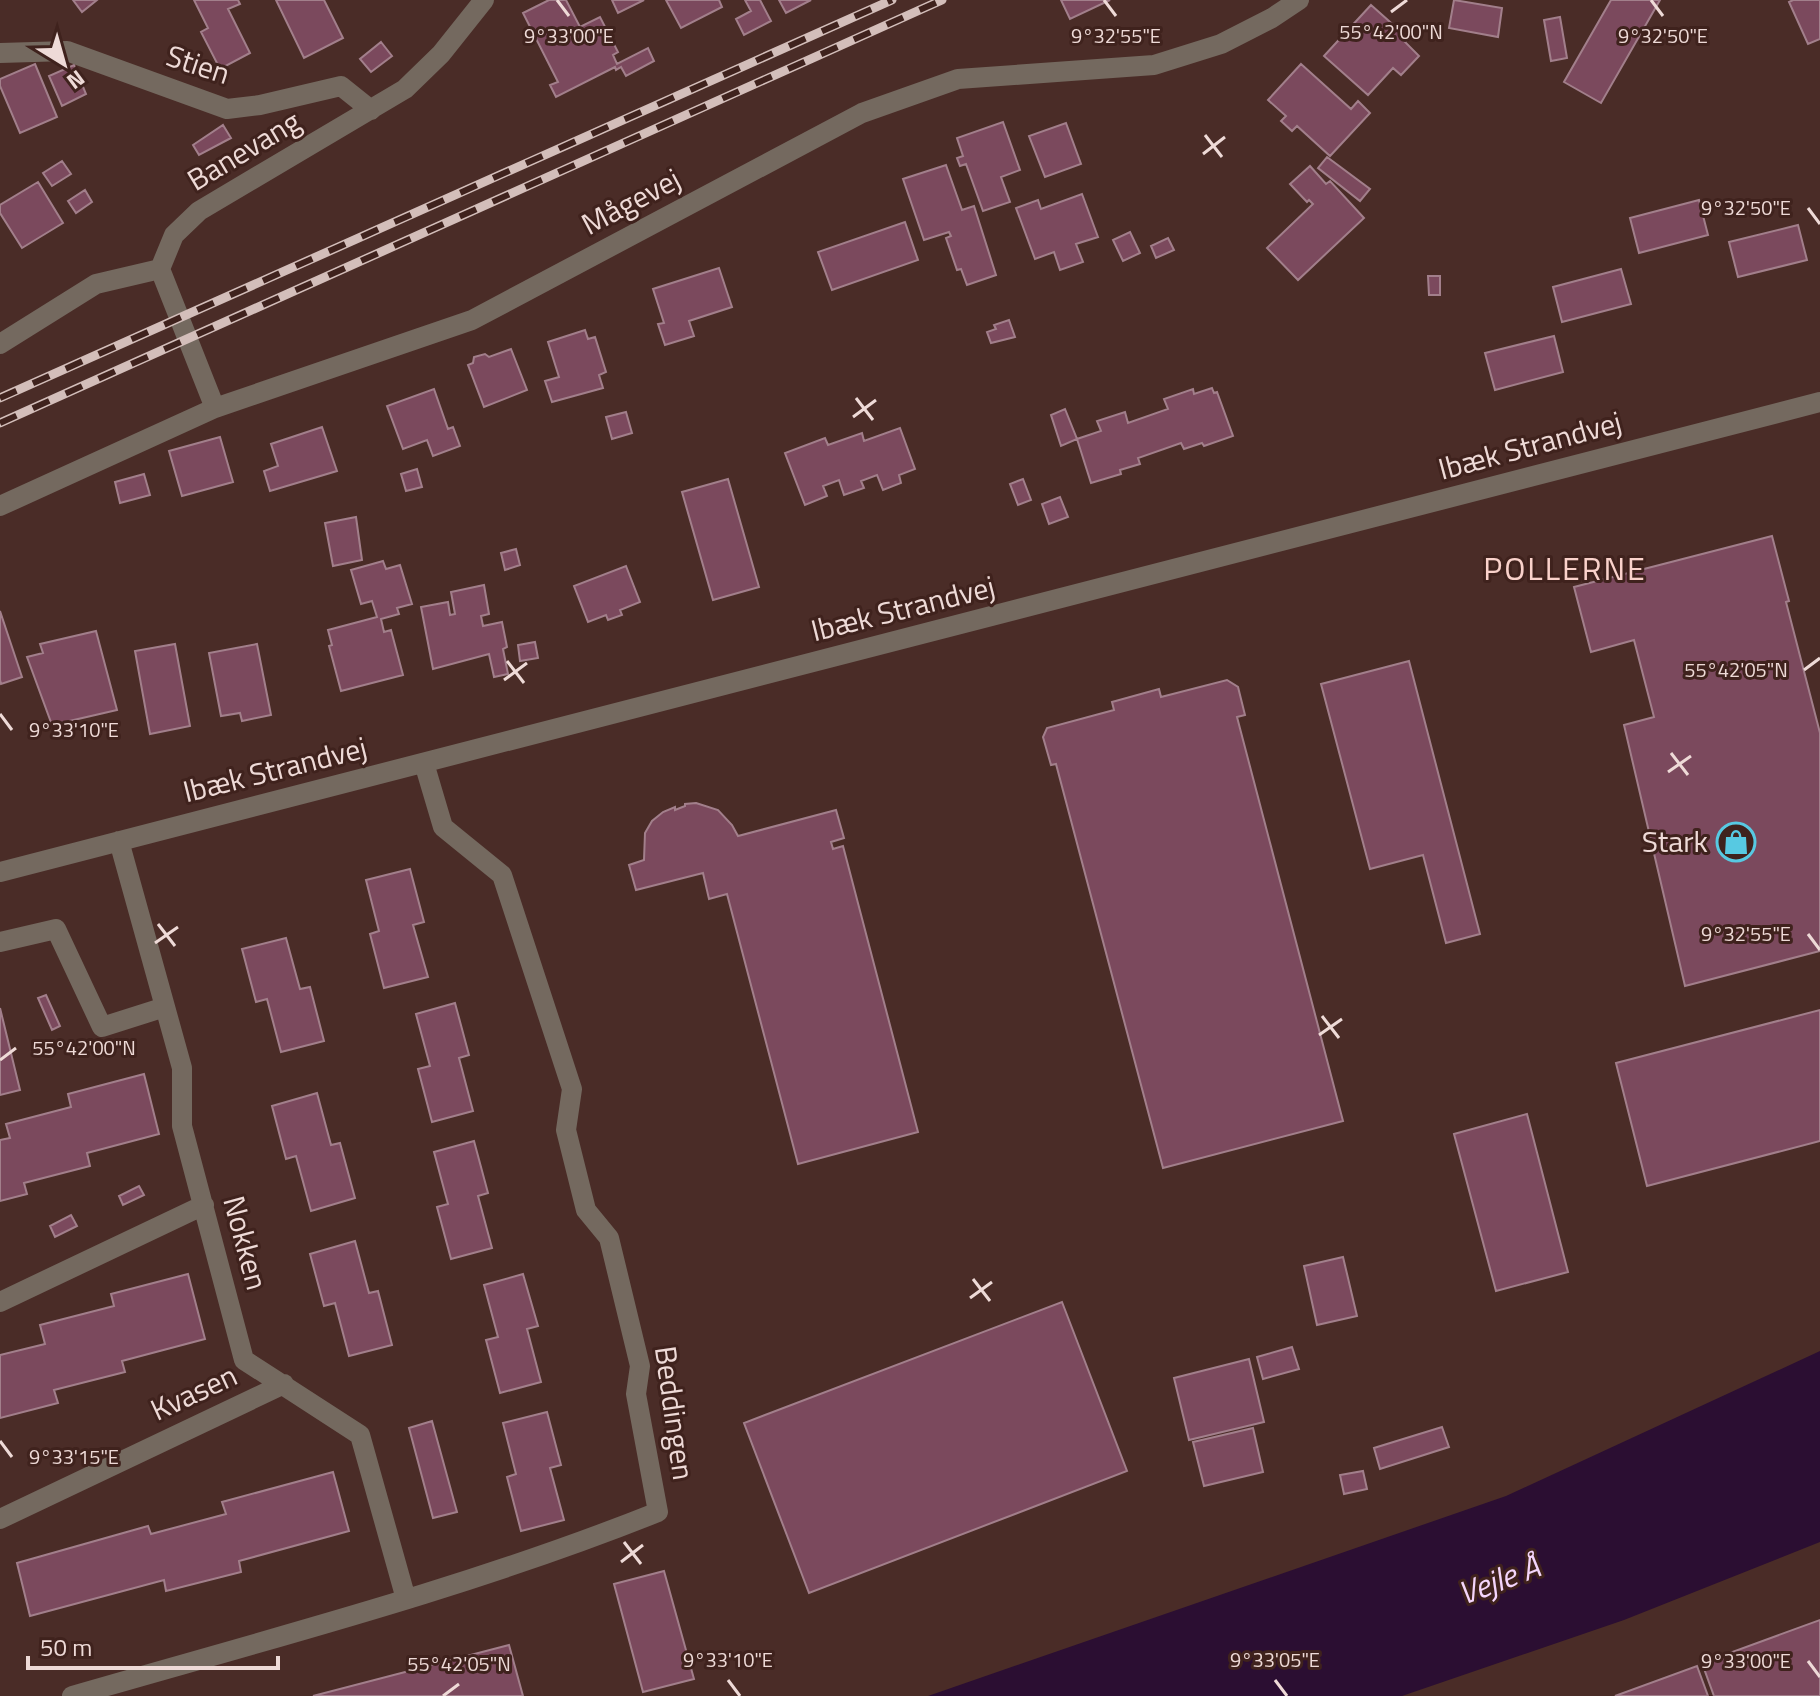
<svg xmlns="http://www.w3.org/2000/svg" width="1820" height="1696" viewBox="0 0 1820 1696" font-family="'Titillium Web',sans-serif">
<rect width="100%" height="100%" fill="#4a2c27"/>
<!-- water -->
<path fill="#2b0e32" d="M1820,1351v191l-196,78 -222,76h-474l578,-200z"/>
<!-- building -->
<path fill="#7b495d" stroke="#a27f8b" stroke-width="2" d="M73,0h24l-15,12z
M194,0h44l2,4 -12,5 22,44 -30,16 -19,-37 7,-4z
M276,0h48l19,38 -39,20z
M549,0h17l14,27 20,-10 18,35 -5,3 4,9 31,-16 6,13 -28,15 -5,-9 -5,3 -1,-3 -59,30 -6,-12 8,-3 -35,-69z
M612,0h32l-26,13z
M666,0h53l3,7 -41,21z
M745,0h15l11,21 -27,14 -8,-16 15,-8z
M779,0h32l-25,13z
M1061,0h49l-40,19z
M1454,0l48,8 -4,29 -49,-9z
M1611,0h49l-59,103 -37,-21z
M1793,0h27v39l-12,5 -19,-42z
M1371,5l37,33 -3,4 14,14 -18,19 -8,-7 -25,27 -44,-39z
M1560,17l7,41 -16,3 -7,-41z
M381,42l11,14 -21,16 -11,-13z
M35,64l22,53 -37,16 -20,-47v-7z
M1301,64l50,45 7,-8 12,12 -40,43 -33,-30 -5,5 -11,-10 5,-5 -18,-16z
M74,65l12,29 -24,12 -13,-30z
M1003,122l17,48 -19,7 9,25 -27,9 -17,-47 -6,2 -3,-8 6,-2 -6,-18z
M1066,123l15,41 -36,13 -16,-41z
M223,125l8,13 -32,17 -6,-10z
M1327,157l43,32 -10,12 -42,-33z
M62,161l9,13 -19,12 -9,-13z
M946,165l16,45 12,-4 22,69 -29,10 -6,-16 -4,1 -11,-32 5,-2 -2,-4 -25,8 -21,-61z
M1310,166l16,18 4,-3 34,37 -66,62 -31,-32 46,-44 -4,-4 -2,2 -17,-18z
M38,182l25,41 -41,25 -22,-35v-8z
M85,190l7,12 -16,11 -8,-12z
M1082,194l16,43 -22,7 7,18 -23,8 -6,-18 -19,7 -19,-51 22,-8 3,9z
M1699,200l9,35 -69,18 -9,-35z
M905,222l13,38 -86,30 -14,-38z
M1798,225l9,35 -69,17 -9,-35z
M1130,232l10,21 -17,8 -10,-21z
M1168,238l6,12 -18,8 -5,-12z
M719,268l13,39 -43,14 5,15 -29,9 -7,-21 6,-1 -11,-34z
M1621,269l10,35 -69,18 -9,-35z
M1428,276h12v19h-11z
M1009,320l6,17 -24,6 -4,-11 9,-3 -2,-4z
M585,330l3,9 7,-2 11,35 -7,3 4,13 -51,14 -7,-21 14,-4 -11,-35z
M1554,336l9,36 -68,18 -10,-37z
M511,349l16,41 -43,17 -16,-42 5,-2 1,-6 11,-3 4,3z
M1212,388l2,5 3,-1 16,44 -29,10 -2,-3 -18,6 -3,-6 -43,15 2,6 -20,6 1,4 -30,9 -14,-44 24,-8 -4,-10 28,-9 3,11 40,-14 -4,-10 29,-10 1,5z
M434,389l14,40 5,-2 7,19 -27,10 -6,-16 -24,9 -16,-43z
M1065,409l12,30 -16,7 -10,-31z
M626,412l6,21 -20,6 -6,-22z
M322,427l15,44 -67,20 -6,-20 14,-5 -7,-22z
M900,428l15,41 -16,6 2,8 -18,7 -6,-15 -16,6 3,7 -20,7 -5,-15 -16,6 4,10 -22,9 -20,-52 40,-15 3,7 34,-12 2,8z
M220,437l13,45 -51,14 -13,-45z
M417,469l5,18 -16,4 -5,-17z
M144,474l6,21 -30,8 -5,-21z
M728,479l31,108 -46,13 -31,-108z
M1023,479l8,21 -13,5 -8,-21z
M1060,497l8,20 -19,7 -7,-20z
M356,517l6,43 -29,6 -8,-43z
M1772,536l17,65 -3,1 34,131v218l-135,35 -61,-261 30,-8 -20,-77 -43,12 -17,-65z
M516,549l4,16 -15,5 -4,-17z
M383,561l3,8 14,-4 12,39 -15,4 2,6 -18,5 3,13 7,-2 12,45 -62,16 -12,-45 3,-1 -4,-15 49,-13 -5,-16 -11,3 -10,-34z
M626,566l14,36 -20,8 2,5 -14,5 -2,-5 -18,7 -14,-36z
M484,585l5,29 -8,2 2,10 19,-4 5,25 -4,2 5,25 -14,3 -5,-23 -56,15 -12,-62 27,-5 2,13 5,-1 -4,-22z
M0,611l22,66 -21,7 -1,-4z
M96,631l21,79 -65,15 -25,-68 16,-4 -3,-9z
M535,642l3,16 -18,3 -2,-16z
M175,644l15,82 -40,8 -15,-83z
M257,644l14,71 -29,6 -2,-8 -19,3 -12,-63z
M1409,661l71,273 -34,9 -23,-88 -53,14 -49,-185z
M1227,680l11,7 7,28 -8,2 106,404 -180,47 -107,-404 -5,1 -8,-28 4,-9 67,-18 -2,-8 47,-13 2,8z
M696,803l22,7 14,15 6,11 98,-26 8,28 -13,4 2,7 10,-3 75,286 -120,32 -71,-270 -18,5 -6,-26 -67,17 -7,-25 15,-5 1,-27 7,-12 11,-9 12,-5v3l10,-4v-2z
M410,869l14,53 -11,3 15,52 -44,11 -14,-54 9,-3 -13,-51z
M286,938l14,51 10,-2 14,54 -43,11 -14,-53 -11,3 -14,-53z
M46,995l14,31 -8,4 -14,-32z
M455,1003l14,52 -10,3 14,53 -41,11 -14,-53 12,-3 -14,-52z
M0,1008l20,82 -20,5z
M1820,1010v131l-173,45 -31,-123z
M144,1074l15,60 -72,19 3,13 -66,17 3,11 -27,7v-61l10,-2 -4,-14 65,-17 -3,-13z
M317,1093l14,52 9,-2 15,55 -44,13 -15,-55 -10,3 -14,-53z
M1527,1114l41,158 -72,19 -42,-157z
M474,1141l14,52 -10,3 14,52 -41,11 -14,-52 11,-3 -14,-52z
M139,1186l5,9 -21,10 -4,-9z
M71,1215l6,11 -22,11 -5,-11z
M355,1241l14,52 9,-2 14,54 -43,11 -14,-53 -11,3 -14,-52z
M1343,1257l14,59 -40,9 -13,-59z
M188,1274l17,65 -83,22 3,11 -71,18 4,13 -58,15v-63l45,-11 -5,-19 74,-19 -3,-12z
M523,1274l15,52 -11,3 14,53 -41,11 -14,-53 12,-3 -14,-52z
M1062,1302l65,169 -318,122 -65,-170z
M1292,1347l7,22 -36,10 -6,-22z
M1249,1359l15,63 -75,18 -15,-62z
M547,1412l14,53 -11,3 14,52 -43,11 -14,-54 9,-3 -13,-51z
M432,1421l25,91 -24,6 -24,-90z
M1442,1427l7,20 -69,22 -6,-21z
M1253,1428l10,44 -59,14 -11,-44z
M1363,1471l4,18 -23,5 -4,-19z
M333,1472l16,59 -110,30 2,11 -75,19 -2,-11 -134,36 -13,-53 131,-37 3,8 75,-20 -4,-12z
M664,1571l30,108 -51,13 -29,-108z
M1820,1620v76h-106l-12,-33z
M509,1645l14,51h-210z
M1697,1666l11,30h-93z"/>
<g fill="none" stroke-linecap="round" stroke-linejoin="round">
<!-- minor -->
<path stroke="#74695f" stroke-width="20" d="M0,53l67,-2 160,58 33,-4 81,-19 30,24
M0,344l96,-60 64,-15
M215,408l-55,-139 14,-34 25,-24 206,-122 36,-35 43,-54
M0,506l215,-98 257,-88 390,-207 96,-34 196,-14 67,-21 51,-26 27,-18
M119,841l63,227v58l62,234 116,75 46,164
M0,872l1820,-470
M0,942l56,-13 46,98 63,-20
M0,1302l204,-97
M0,1519l284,-135
M72,1696c197,-57 396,-108 586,-184l-22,-118 4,-28 -31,-128 -23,-28 -20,-80 6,-41 -70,-214 -59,-48 -19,-64"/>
<!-- rail casing -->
<g stroke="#d3beba" stroke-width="9">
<path id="rail" d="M0,398l892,-398
M0,423l942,-423"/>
</g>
<!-- rail -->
<use href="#rail" stroke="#3f221d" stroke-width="6" stroke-dasharray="18" stroke-linecap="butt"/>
</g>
<!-- ticks -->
<path fill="none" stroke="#eedad7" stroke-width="3" d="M557,0l12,16M1104,0l12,16M1651,0l12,16M1391,12l16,-12M1205,135l17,22M1203,154l22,-17M1808,208l12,16M856,398l17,22M853,417l23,-17M507,661l17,22M1804,670l16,-12M504,680l23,-17M0,714l12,16M1671,753l17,22M1668,772l23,-16M158,924l17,22M1808,934l12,16M155,943l23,-16M1322,1016l17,22M1319,1035l23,-16M0,1060l16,-12M973,1279l17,22M970,1298l22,-16M0,1441l12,16M624,1542l17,22M621,1562l22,-17M1808,1661l12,16M728,1680l12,16M1275,1680l12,16M443,1696l16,-12"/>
<!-- icons -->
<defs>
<g id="shop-ring" transform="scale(2)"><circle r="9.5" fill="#3f221d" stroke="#57c9e2" stroke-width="1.5"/><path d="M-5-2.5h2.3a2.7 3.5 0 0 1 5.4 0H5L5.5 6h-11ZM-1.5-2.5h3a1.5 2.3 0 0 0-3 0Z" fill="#57c9e2"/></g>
</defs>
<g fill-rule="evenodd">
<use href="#shop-ring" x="1736" y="842"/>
</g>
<g text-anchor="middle" stroke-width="6" stroke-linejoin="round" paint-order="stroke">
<!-- street labels -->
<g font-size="30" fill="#eedad7" stroke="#3f221d">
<text transform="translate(198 65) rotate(18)" y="10">Stien</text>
<text transform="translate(244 151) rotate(-31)" y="10">Banevang</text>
<text transform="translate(631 202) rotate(-28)" y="10">Mågevej</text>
<text transform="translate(1530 446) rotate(-15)" y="10">Ibæk Strandvej</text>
<text transform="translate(903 609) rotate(-14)" y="10">Ibæk Strandvej</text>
<text transform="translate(275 770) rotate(-14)" y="10">Ibæk Strandvej</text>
<text transform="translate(245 1243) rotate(75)" y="10">Nokken</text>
<text transform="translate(194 1393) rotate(-25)" y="10">Kvasen</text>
<text transform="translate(674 1413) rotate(82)" y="10">Beddingen</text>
</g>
<!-- poi labels -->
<g font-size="30" fill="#eedad7" stroke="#3f221d" text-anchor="end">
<text x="1708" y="852">Stark</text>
</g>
<!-- neighbourhood labels -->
<g font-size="32" letter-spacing="2" fill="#fad2cb" stroke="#3f221d">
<text x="1565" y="580">POLLERNE</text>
</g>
<!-- water labels -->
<g font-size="32" font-style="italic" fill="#f4d5fb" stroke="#3f221d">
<text transform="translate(1499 1580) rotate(-21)" y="11">Vejle Å</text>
</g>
</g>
<g font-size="20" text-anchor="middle" fill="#eedad7" stroke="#3f221d" stroke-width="6" stroke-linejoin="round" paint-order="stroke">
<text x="1391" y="39">55°42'00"N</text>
<text x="569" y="43">9°33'00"E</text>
<text x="1116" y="43">9°32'55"E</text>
<text x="1663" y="43">9°32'50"E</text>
<text x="1746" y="215">9°32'50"E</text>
<text x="1736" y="677">55°42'05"N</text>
<text x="74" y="737">9°33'10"E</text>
<text x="1746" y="941">9°32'55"E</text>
<text x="84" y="1055">55°42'00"N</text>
<text x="74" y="1464">9°33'15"E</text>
<text x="728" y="1667">9°33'10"E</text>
<text x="1275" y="1667">9°33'05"E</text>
<text x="1746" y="1668">9°33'00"E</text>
<text x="459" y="1671">55°42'05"N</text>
</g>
<!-- north arrow -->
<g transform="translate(64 64) rotate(143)" stroke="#3f221d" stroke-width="6" paint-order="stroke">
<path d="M0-6L14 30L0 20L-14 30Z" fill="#eedad7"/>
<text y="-12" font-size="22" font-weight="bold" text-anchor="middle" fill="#eedad7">N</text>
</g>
<!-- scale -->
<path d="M28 1656v12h250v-12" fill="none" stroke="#eedad7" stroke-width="4"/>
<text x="40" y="1656" font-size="24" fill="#eedad7" stroke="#3f221d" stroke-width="6" paint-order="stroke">50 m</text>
</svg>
